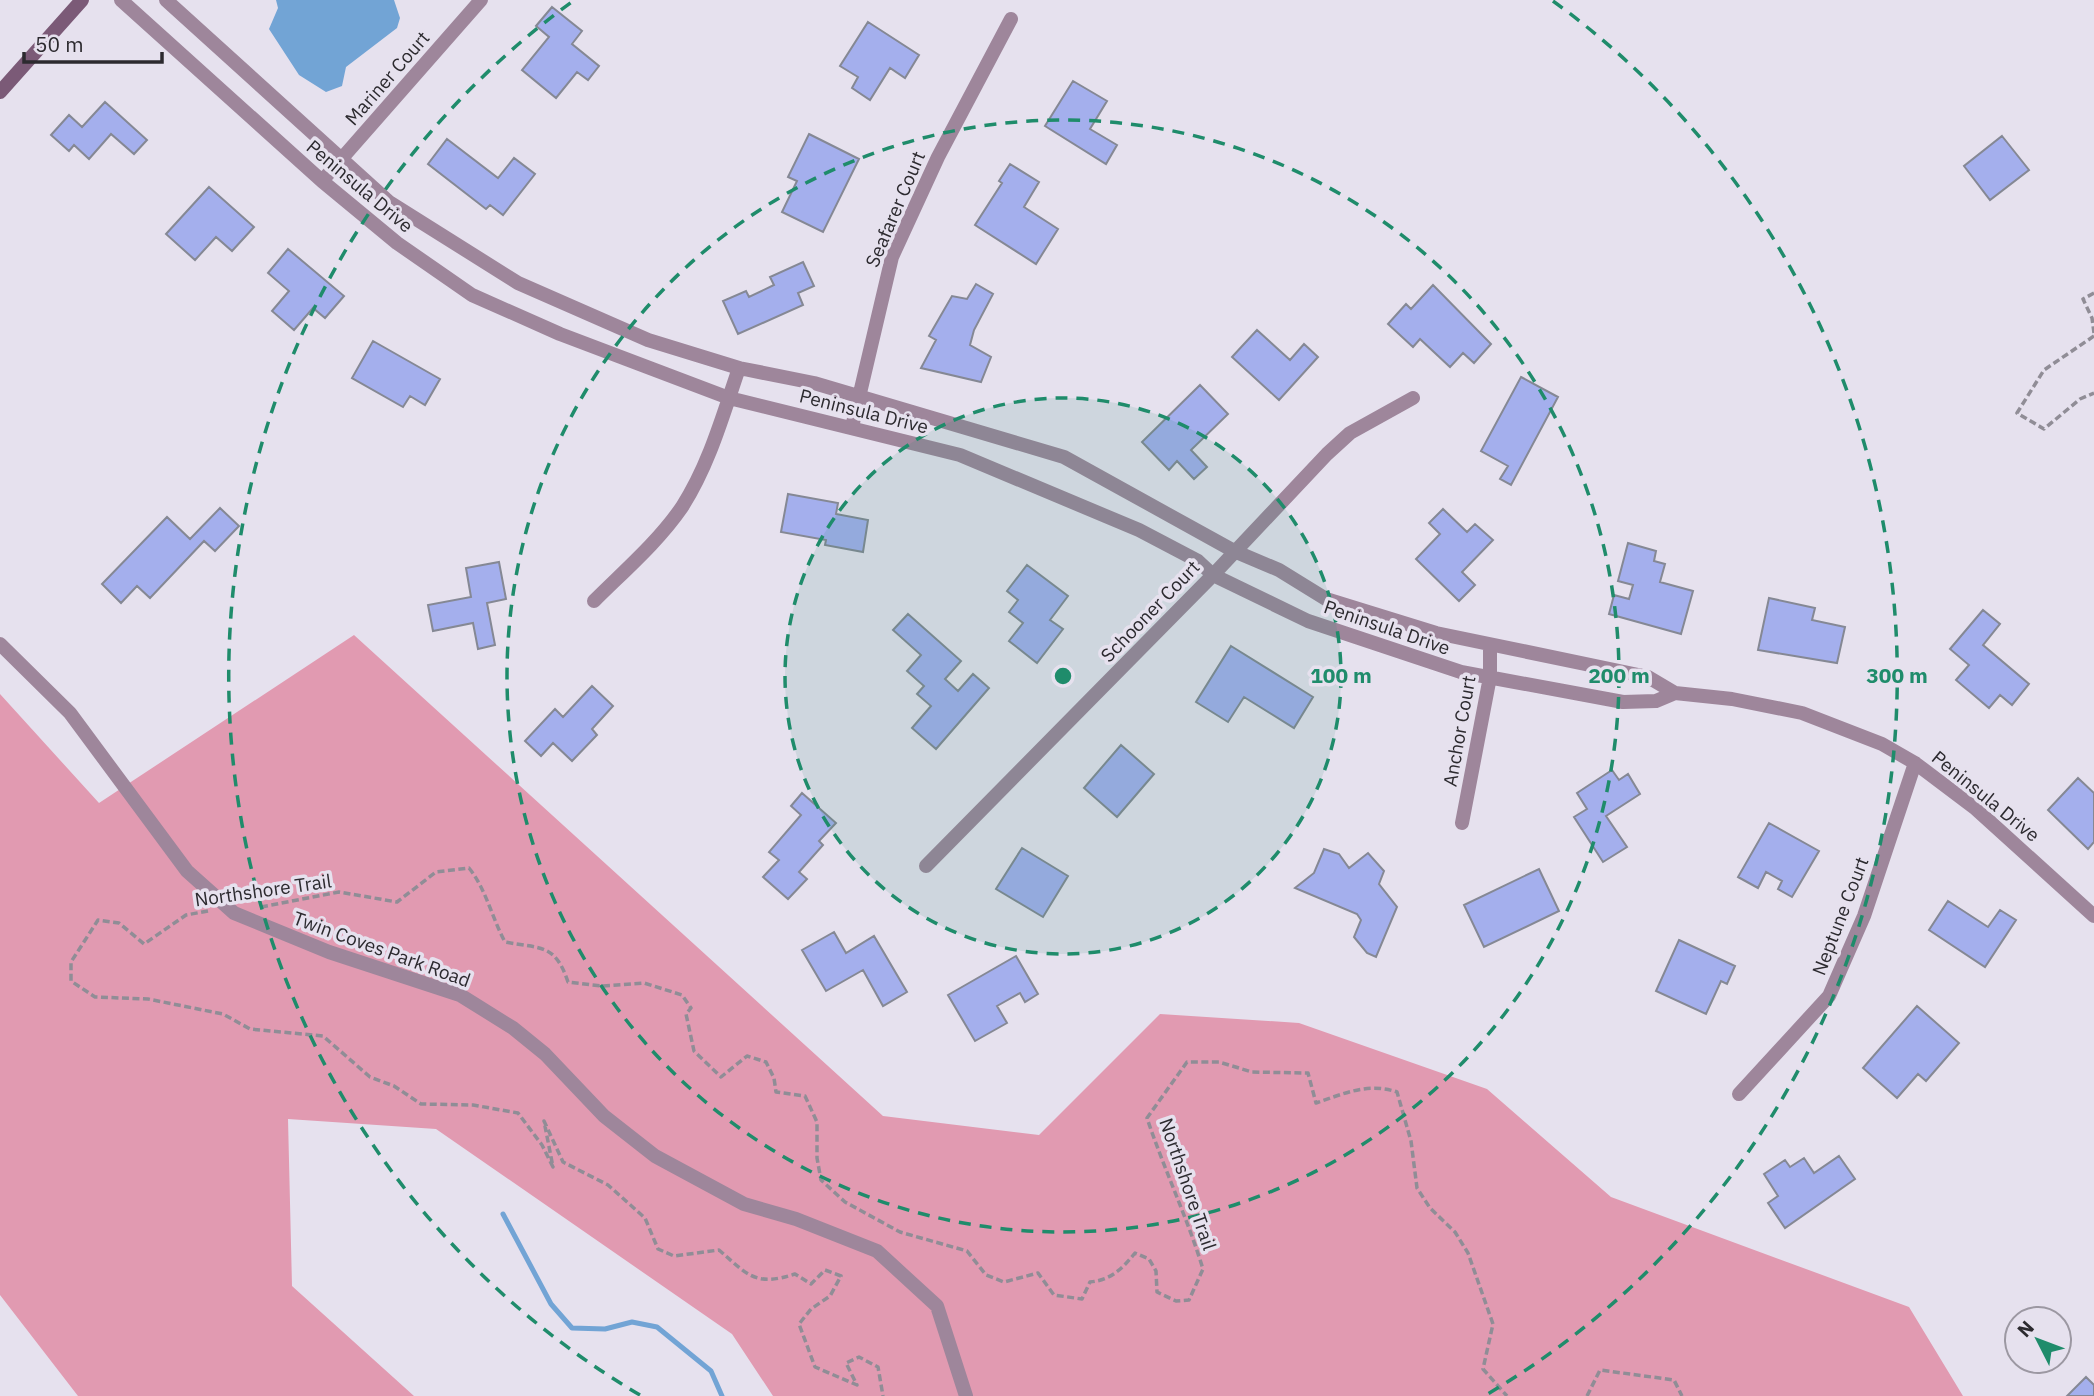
<svg xmlns="http://www.w3.org/2000/svg" width="2094" height="1396" viewBox="0 0 2094 1396" font-family="'IBM Plex Sans',sans-serif">
<rect width="100%" height="100%" fill="#e6e1ee"/>
<!-- forest -->
<path fill="#e19ab1" d="M354,635l529,481 156,19 121,-121 139,9 188,66 124,108 298,110 54,89h-1190l-41,-62 -296,-205 -148,-10 4,167 122,110h-336l-78,-101v-601l99,109z"/>
<!-- water -->
<path fill="#72a4d5" d="M276,0h118l6,18 -3,10 -51,39 -4,19 -16,6 -27,-17 -30,-46 9,-21z"/>
<g fill="none" stroke-linecap="round" stroke-linejoin="round">
<!-- stream -->
<path stroke="#72a4d5" stroke-width="5" d="M503,1214l48,90 21,24 33,1 27,-7 25,5 54,44 11,25"/>
</g>
<!-- building -->
<path fill="#a4afed" stroke="#858894" stroke-width="2" d="M552,7l30,24 -10,13 27,22 -11,14 -11,-8 -21,26 -34,-28 27,-33 -13,-11z
M868,22l51,33 -14,23 -15,-10 -20,32 -18,-12 6,-11 -18,-11z
M1073,81l34,20 -17,28 27,16 -11,19 -61,-38z
M105,102l42,38 -13,14 -23,-20 -22,25 -15,-14 -5,6 -18,-16 18,-20 13,12z
M809,134l50,25 -36,73 -41,-20 15,-31 -9,-4z
M2002,136l27,34 -39,30 -26,-34z
M447,139l51,39 16,-20 21,16 -32,41 -13,-10 -4,4 -58,-45z
M1010,164l29,18 -15,25 34,22 -22,35 -61,-39 27,-42 -3,-2z
M209,187l45,40 -22,24 -16,-14 -21,23 -29,-26z
M288,249l56,47 -19,22 -12,-10 -19,22 -22,-19 17,-20 -21,-18z
M803,262l11,24 -16,7 5,12 -65,29 -15,-33 23,-10 3,6 25,-12 -4,-8z
M976,284l17,10 -19,36 -4,15 21,12 -10,25 -60,-14 15,-28 -7,-4 23,-40 15,3z
M1433,285l58,59 -17,19 -11,-10 -13,14 -30,-28 -7,8 -25,-23 18,-20 5,5z
M1257,330l33,30 14,-16 14,13 -39,43 -47,-43z
M373,341l67,38 -15,26 -15,-9 -7,11 -51,-29z
M1521,377l37,20 -47,88 -11,-6 8,-13 -27,-15z
M1200,385l28,29 -37,36 16,17 -13,12 -17,-18 -8,9 -27,-28z
M788,494l50,9 -2,11 32,6 -5,32 -38,-7 1,-5 -45,-8z
M220,508l19,18 -24,25 -11,-10 -54,57 -13,-12 -16,17 -19,-19 65,-67 23,22z
M1443,509l24,23 8,-8 18,16 -31,32 13,13 -16,16 -43,-42 24,-25 -11,-11z
M1628,543l28,8 -2,10 11,3 -5,18 33,9 -12,43 -72,-20 5,-19 15,4 4,-14 -15,-4z
M499,562l7,37 -19,4 8,42 -17,4 -5,-26 -40,8 -5,-26 43,-8 -5,-29z
M1027,565l41,31 -18,24 13,9 -26,34 -28,-22 14,-18 -14,-11 9,-12 -11,-9z
M1769,598l46,10 -3,12 33,7 -8,36 -79,-13z
M1983,610l17,14 -17,21 46,39 -17,21 -12,-10 -11,13 -33,-28 13,-15 -19,-16z
M908,614l53,47 -16,18 13,12 15,-17 16,14 -53,61 -24,-21 19,-22 -14,-12 7,-8 -17,-15 14,-16 -28,-25z
M1231,646l82,51 -19,31 -50,-31 -16,25 -32,-20z
M592,686l21,20 -21,23 5,6 -25,26 -19,-18 -12,13 -16,-15 30,-32 8,8z
M1121,745l33,29 -37,43 -33,-29z
M1612,770l7,10 9,-6 12,20 -34,22 21,31 -24,15 -29,-45 13,-8 -10,-16z
M2078,778l16,15v49l-6,7 -40,-39z
M802,793l34,30 -17,18 4,4 -24,27 8,7 -19,20 -25,-22 16,-17 -10,-8 32,-37 -10,-9z
M1769,823l50,28 -27,46 -14,-8 4,-8 -16,-9 -8,16 -20,-11z
M1022,848l46,28 -25,41 -47,-28z
M1324,849l15,5 10,14 19,-15 16,18 -5,13 18,23 -21,50 -9,-4 -13,-16 7,-17 -4,-6 -62,-26 19,-15z
M1539,869l20,42 -75,36 -20,-42z
M1948,901l40,26 12,-17 16,10 -31,47 -56,-37z
M834,932l12,21 28,-17 33,56 -24,14 -20,-36 -37,21 -24,-41z
M1679,940l56,26 -8,18 -6,-3 -15,33 -50,-23z
M1016,956l22,38 -13,8 -5,-9 -23,13 10,17 -32,18 -27,-46z
M1917,1006l42,37 -33,38 -8,-7 -21,24 -34,-30z
M1839,1156l16,23 -70,49 -17,-25 10,-7 -14,-22 21,-14 5,7 14,-9 10,15z
M2086,1377l8,8v11h-27z"/>
<g fill="none" stroke-linecap="round" stroke-linejoin="round">
<!-- path -->
<path stroke="#908d96" stroke-width="3.5" stroke-dasharray="7 3.5" stroke-linecap="butt" d="M2094,293l-11,6 9,19 2,15
M2094,336l-50,34 -27,43 27,16 36,-30 14,-6
M261,907l78,-15 58,10 39,-30 33,-4c17,21 23,50 36,74 36,7 50,1 63,40l34,4 42,-3 38,12 9,13 -5,6 8,37 27,26 26,-21 19,6 8,16 2,14 29,4 12,26v36l4,22 24,22 55,30 67,19 19,24 18,7 34,-9 16,22 28,4 8,-17c21,-2 32,-13 45,-29l14,6 7,12 1,21 19,9 13,-1 14,-31c-16,-52 -39,-100 -56,-151l40,-56h32l33,10 56,1 8,30c27,-9 52,-21 81,-11l14,49 6,47 13,20 25,24 13,21 25,71 -10,45 24,27
M208,911l-22,4 -42,29 -25,-21 -21,-3 -27,42v19l24,16 53,2 75,15 27,15 73,7 47,41 24,9 27,18 52,1 45,8 24,32 11,22 -9,-46 19,41 45,23 37,33 13,31 16,7 45,-6c29,25 36,37 76,24l16,10 14,-14 16,6 -11,20 -19,13 -12,15 16,43 42,18 -11,-22 13,-6 19,10 5,29
M1587,1396l13,-26 74,10 8,16"/>
<!-- street -->
<path stroke="#9e869b" stroke-width="14" d="M121,0l201,181 75,62 75,52 88,39 169,64 231,57 179,75 59,31 15,14 95,46 153,51 162,30 33,-1 19,-8
M166,0l223,202 129,81 130,57 91,28 75,15 250,74 170,94 45,19 47,29 110,34 212,44 27,16 57,6 70,14 80,31 33,19 61,46 118,107
M322,181l159,-181
M852,427l40,-170 46,-100 73,-138
M594,601c30,-30 64,-59 88,-94 27,-42 41,-92 57,-139
M0,644l70,69 117,158 47,42 95,39 131,43 53,33 32,26 59,62 51,40 89,48 52,15 81,32 60,55 29,90
M1462,823l28,-146v-31
M926,866l287,-291 114,-121 23,-21 63,-35
M1739,1094l90,-98 35,-80 51,-153"/>
<!-- secondary -->
<path stroke="#7b5a77" stroke-width="14" d="M0,92l82,-92"/>
</g>
<!-- distance rings -->
<circle cx="1063" cy="676" r="278" fill="#1f8c6b" fill-opacity=".12"/>
<g fill="none" stroke="#1f8c6b" stroke-width="3.5" stroke-dasharray="12 9">
<circle cx="1063" cy="676" r="278"/>
<circle cx="1063" cy="676" r="556"/>
<path d="M640 1395A834 834 0 0 1 573 1M1553 1A834 834 0 0 1 1486 1395"/>
</g>
<g text-anchor="middle" stroke-width="7" stroke-linejoin="round" paint-order="stroke">
<!-- street labels -->
<g font-size="19" fill="#2c2a2f" stroke="#e6e1ee">
<text transform="translate(387 78) rotate(-49)" y="7">Mariner Court</text>
<text transform="translate(360 186) rotate(40)" y="7">Peninsula Drive</text>
<text transform="translate(895 209) rotate(-67)" y="7">Seafarer Court</text>
<text transform="translate(864 411) rotate(14)" y="7">Peninsula Drive</text>
<text transform="translate(1150 611) rotate(-46)" y="7">Schooner Court</text>
<text transform="translate(1387 627) rotate(19)" y="7">Peninsula Drive</text>
<text transform="translate(1459 731) rotate(-80)" y="7">Anchor Court</text>
<text transform="translate(1986 796) rotate(39)" y="7">Peninsula Drive</text>
<text transform="translate(263 890) rotate(-8)" y="7">Northshore Trail</text>
<text transform="translate(1840 916) rotate(-69)" y="7">Neptune Court</text>
<text transform="translate(382 949) rotate(20)" y="7">Twin Coves Park Road</text>
<text transform="translate(1188 1184) rotate(71)" y="7">Northshore Trail</text>
</g>
</g>
<circle cx="1063" cy="676" r="10" fill="#1f8c6b" stroke="#e6e1ee" stroke-width="3.5"/>
<g font-size="21" text-anchor="middle" font-weight="bold" fill="#1f8c6b" stroke="#e6e1ee" stroke-width="7" stroke-linejoin="round" paint-order="stroke">
<text x="1341" y="683">100 m</text>
<text x="1619" y="683">200 m</text>
<text x="1897" y="683">300 m</text>
</g>
<!-- north arrow -->
<g transform="translate(2038 1340) rotate(312)"><circle r="33" fill="#e6e1ee" stroke="#9c98a2" stroke-width="2"/>
<path d="M0-5L12 26L0 18L-12 26Z" fill="#1f8c6b"/>
<text y="-10" font-size="19" font-weight="bold" text-anchor="middle" fill="#2c2a2f">N</text>
</g>
<!-- scale -->
<path d="M24 52v10h138v-10" fill="none" stroke="#2c2a2f" stroke-width="3.5"/>
<text x="35" y="52" font-size="21" fill="#2c2a2f" stroke="#e6e1ee" stroke-width="5" paint-order="stroke">50 m</text>
</svg>
